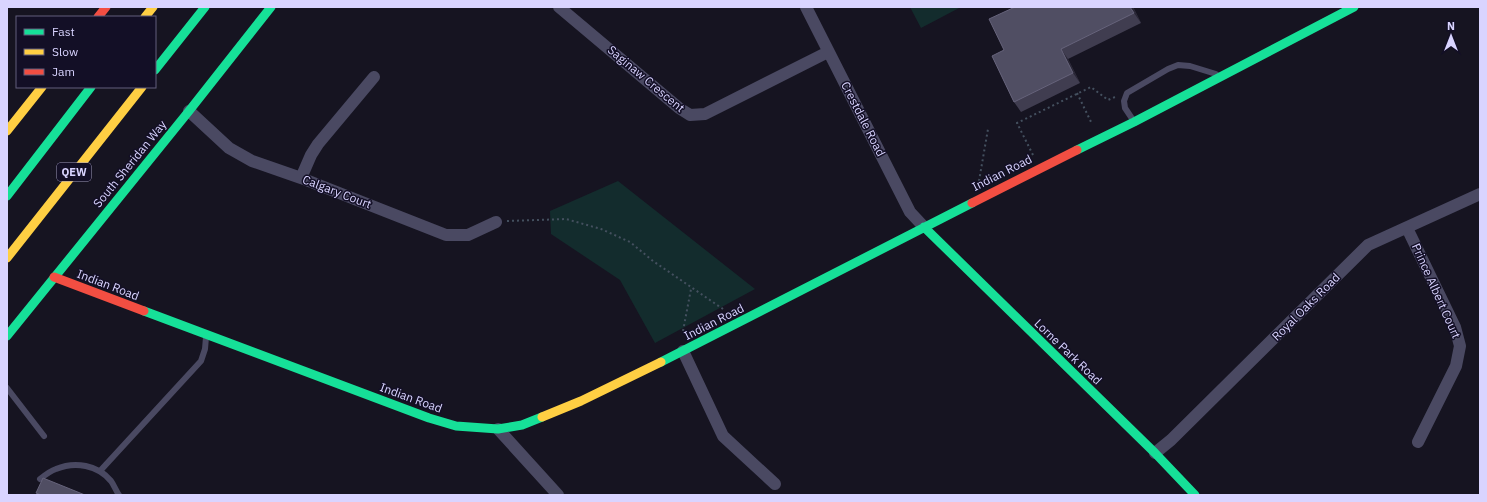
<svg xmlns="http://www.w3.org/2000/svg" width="1487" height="502" viewBox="0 0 1487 502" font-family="'IBM Plex Sans',sans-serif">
<rect width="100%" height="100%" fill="#161421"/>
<!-- park -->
<path fill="#132c2d" d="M910,7h51l-40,21z
M618,181l137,108 -100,54 -35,-63 -69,-46 -1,-23z"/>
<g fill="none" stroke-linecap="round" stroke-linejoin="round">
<!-- path -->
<path stroke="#44505f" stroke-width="2" stroke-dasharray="2 3" stroke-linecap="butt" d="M1077,93l15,31
M1033,155l-16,-32 74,-36 17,13 7,-3
M979,181l9,-52
M507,221l59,-2 35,10 29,13 23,19 70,48
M683,331l8,-42"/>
<!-- lane -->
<path stroke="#4a4962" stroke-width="6" d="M1133,120l-8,-12 -1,-7 3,-8 41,-24 10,-4 12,1 26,8
M7,388l37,48
M100,471l101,-110 4,-12 1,-12
M40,479c5,-4 10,-8 16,-10 19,-8 42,-4 55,12 3,4 5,10 8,14"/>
<!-- street -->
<path stroke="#4a4962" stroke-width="12" d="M559,7l120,101 11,7 15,-1 123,-62
M806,7l104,205 14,15
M189,111l40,37 23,13 49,17 145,57h22l28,-13
M301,178l10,-23 7,-11 56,-67
M1407,228l48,99 5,19 -4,20 -38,76
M683,351l40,85 52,48
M498,429l60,66
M1155,453l16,-13 197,-195 112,-51"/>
<!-- fast -->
<path stroke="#16e098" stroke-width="9" d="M155,70l50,-63
M1077,150l57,-28 220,-115
M7,196l84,-109
M924,227l231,226 40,42
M144,311l285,107 27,8 42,3 24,-4 20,-8
M7,336l182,-225 82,-104
M661,362l311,-159"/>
<!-- slow -->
<path stroke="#ffcf43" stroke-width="9" d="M145,17l8,-10
M7,131l35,-44
M7,258l135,-171
M542,417l39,-16 80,-39"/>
<!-- jam -->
<path stroke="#f24e42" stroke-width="9" d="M98,17l8,-10
M972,203l105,-53
M54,277l90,34"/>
</g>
<!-- wall -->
<path fill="#403d50" d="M1133,7l8,16 -73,36 12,24 -59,29 -7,-10 -22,-46z"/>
<!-- shaded-wall -->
<path fill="#282635" d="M1130,7h3l8,16 -7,-10z
M1061,49l7,10 12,24 -7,-10z"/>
<!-- building -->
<path fill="#504e63" stroke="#66637b" d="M1015,7h115l4,6 -73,36 12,24 -59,29 -22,-46 12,-6 -15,-31z
M43,478l42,17h-44l-5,-2z"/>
<g text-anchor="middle" stroke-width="3" stroke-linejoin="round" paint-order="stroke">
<!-- shield labels -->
<rect fill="#130f26" stroke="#9e99be" stroke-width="1" x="57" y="163" width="34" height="18" rx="3"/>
<g font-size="11" font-weight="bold" fill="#d9d4ff">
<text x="74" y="176">QEW</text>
</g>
<!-- street labels -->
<g font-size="12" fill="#d9d4ff" stroke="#130f26">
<text transform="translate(646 79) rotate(40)" y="4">Saginaw Crescent</text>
<text transform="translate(863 119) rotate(63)" y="4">Crestdale Road</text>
<text transform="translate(130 164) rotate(-51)" y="4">South Sheridan Way</text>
<text transform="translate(1002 173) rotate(-27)" y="4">Indian Road</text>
<text transform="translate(337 192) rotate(21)" y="4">Calgary Court</text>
<text transform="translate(108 285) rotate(21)" y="4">Indian Road</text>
<text transform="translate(1436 291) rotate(66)" y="4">Prince Albert Court</text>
<text transform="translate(1306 307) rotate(-45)" y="4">Royal Oaks Road</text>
<text transform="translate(714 322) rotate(-27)" y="4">Indian Road</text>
<text transform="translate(1068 352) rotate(44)" y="4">Lorne Park Road</text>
<text transform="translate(411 398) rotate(20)" y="4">Indian Road</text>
</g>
</g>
<!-- border -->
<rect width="1487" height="502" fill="none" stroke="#d9d4ff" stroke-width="16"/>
<!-- legend -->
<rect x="16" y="16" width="140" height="72" fill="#130f26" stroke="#625e7d"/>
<rect x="24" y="29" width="20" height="6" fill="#16e098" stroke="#625e7d"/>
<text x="52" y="36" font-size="12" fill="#d9d4ff">Fast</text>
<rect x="24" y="49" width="20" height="6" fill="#ffcf43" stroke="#625e7d"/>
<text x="52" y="56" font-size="12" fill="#d9d4ff">Slow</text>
<rect x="24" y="69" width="20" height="6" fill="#f24e42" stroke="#625e7d"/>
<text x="52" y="76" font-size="12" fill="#d9d4ff">Jam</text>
<!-- north arrow -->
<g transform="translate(1451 36)" stroke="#130f26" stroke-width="3" paint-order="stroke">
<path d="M0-3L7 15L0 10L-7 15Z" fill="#d9d4ff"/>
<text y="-6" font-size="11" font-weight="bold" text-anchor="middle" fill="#d9d4ff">N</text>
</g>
</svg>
